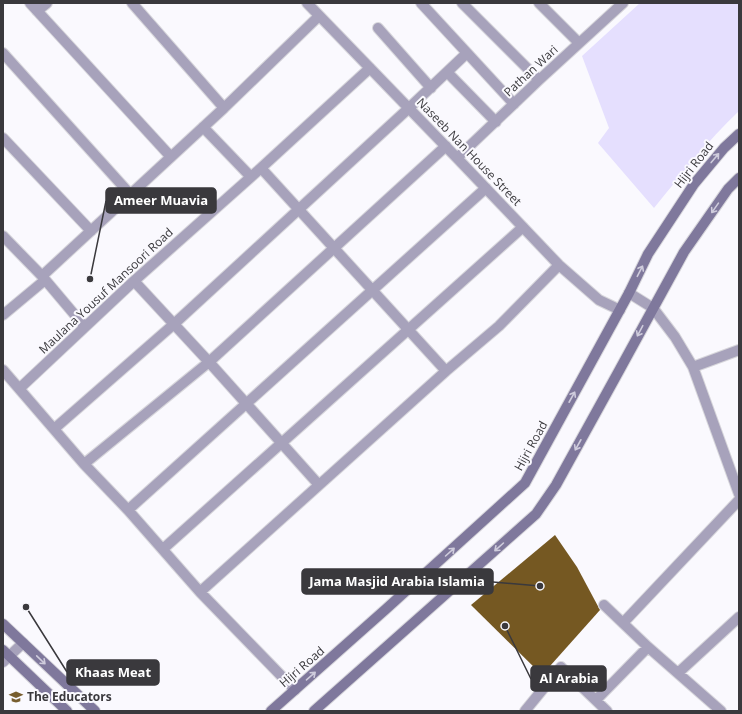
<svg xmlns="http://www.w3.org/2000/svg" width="742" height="714" viewBox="0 0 742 714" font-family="'Open Sans',sans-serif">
<rect width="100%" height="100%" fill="#faf9fe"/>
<!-- green -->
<path fill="#e5dffe" d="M640,3h99v108c-32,30 -58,64 -85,97l-56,-65 11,-15 -27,-72z"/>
<!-- building -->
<path fill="#755822" d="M555,535l22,32 23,43 -58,65 -71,-70z"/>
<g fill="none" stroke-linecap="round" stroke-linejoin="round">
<!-- minor casing -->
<g stroke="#d7d6db" stroke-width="12">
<path id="minor" d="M30,3l141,154
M132,3l92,105
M307,3l150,155 102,107 40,35 21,10
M421,3l93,101
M462,3l77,77
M539,3l40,40
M37,11l10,-8
M378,28l53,60
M3,53l127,141
M447,72l49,50
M203,127l48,50
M3,138l88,93
M457,158l82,-78 84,-77
M261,168l185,203
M3,236l39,40 43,51
M42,276l182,-168 95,-92
M134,281l75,81 110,123
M629,293l24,15 22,29 18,30 46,127
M3,315l42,-35
M693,367l46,-17
M3,370l81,94 44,46 72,82 95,98
M20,388l114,-107 127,-113 109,-100
M54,429l120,-105 235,-216 58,-55
M84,464l125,-102 237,-216
M128,510l358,-322
M163,549l360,-322
M200,592l246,-221 53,-45 60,-61
M604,605l44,42 73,64
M623,623l116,-123
M3,662l20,-19
M678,673l61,-56
M596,700l52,-53
M525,711l36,-44 46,44"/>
</g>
<!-- secondary casing -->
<g stroke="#d7d6db" stroke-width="12">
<path id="secondary" d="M3,624l92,87
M3,650l64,61
M271,711l115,-102 139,-126 104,-190 19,-39 46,-70 30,-36 15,-14
M314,711l222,-197 20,-29 64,-116 64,-117 44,-63 11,-11"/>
</g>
<!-- minor -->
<use href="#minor" stroke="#a7a2bb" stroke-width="10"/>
<!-- secondary -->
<use href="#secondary" stroke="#7f789c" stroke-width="10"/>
</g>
<!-- one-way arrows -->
<defs><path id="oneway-shaft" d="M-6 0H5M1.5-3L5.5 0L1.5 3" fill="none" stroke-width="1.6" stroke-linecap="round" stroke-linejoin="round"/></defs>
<g stroke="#cfccdc">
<use href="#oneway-shaft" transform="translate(715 158) rotate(-50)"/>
<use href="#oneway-shaft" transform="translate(715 208) rotate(125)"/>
<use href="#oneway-shaft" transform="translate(640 271) rotate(-63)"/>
<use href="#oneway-shaft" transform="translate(640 331) rotate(118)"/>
<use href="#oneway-shaft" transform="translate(572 397) rotate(-61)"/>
<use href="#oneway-shaft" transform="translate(578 445) rotate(119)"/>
<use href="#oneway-shaft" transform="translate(499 547) rotate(138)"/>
<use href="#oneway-shaft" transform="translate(450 552) rotate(-42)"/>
<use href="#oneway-shaft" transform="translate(41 660) rotate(44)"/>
<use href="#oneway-shaft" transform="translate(311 676) rotate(-41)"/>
</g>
<!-- icons -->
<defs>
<g id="school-bare" transform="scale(1.08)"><path d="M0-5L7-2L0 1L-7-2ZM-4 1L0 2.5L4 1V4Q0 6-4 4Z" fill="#785e2f" stroke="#faf9fe" stroke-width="2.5" paint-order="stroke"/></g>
</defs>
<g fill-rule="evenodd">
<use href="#school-bare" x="16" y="697"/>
</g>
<g text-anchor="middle" stroke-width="4" stroke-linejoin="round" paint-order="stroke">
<!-- street labels -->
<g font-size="12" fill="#3a393d" stroke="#faf9fe">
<text transform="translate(531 71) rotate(-43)" y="4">Pathan Wari</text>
<text transform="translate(469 152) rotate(46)" y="4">Naseeb Nan House Street</text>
<text transform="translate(694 165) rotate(-52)" y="4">Hijri Road</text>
<text transform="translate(106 291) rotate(-43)" y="4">Maulana Yousuf Mansoori Road</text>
<text transform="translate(531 446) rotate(-61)" y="4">Hijri Road</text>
<text transform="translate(302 667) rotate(-41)" y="4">Hijri Road</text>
</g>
<!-- poi labels -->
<g font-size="12" font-weight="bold" fill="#3a393d" stroke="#faf9fe" text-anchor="start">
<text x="27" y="701">The Educators</text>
</g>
</g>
<!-- callouts -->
<path fill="none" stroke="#3a393d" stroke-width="1.5" d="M90 279L106 201M540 586L493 582M26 607L67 672M505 626L531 679"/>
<g fill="#3a393d" stroke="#faf9fe" stroke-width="1.5">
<circle cx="90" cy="279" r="4"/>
<circle cx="540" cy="586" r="4"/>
<circle cx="26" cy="607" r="4"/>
<circle cx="505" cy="626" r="4"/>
</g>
<g fill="#3a393d" stroke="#3a393d" stroke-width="1.5">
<rect x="106" y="188" width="110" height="25" rx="4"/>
<rect x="302" y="569" width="191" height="25" rx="4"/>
<rect x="67" y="660" width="92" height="25" rx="4"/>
<rect x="531" y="666" width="75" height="25" rx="4"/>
</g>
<g font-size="13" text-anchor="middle" font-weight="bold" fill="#fff">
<text x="161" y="205">Ameer Muavia</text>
<text x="397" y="586">Jama Masjid Arabia Islamia</text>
<text x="113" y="677">Khaas Meat</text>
<text x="569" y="683">Al Arabia</text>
</g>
<!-- border -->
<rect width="742" height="714" fill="none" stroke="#3a393d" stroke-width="8"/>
</svg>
